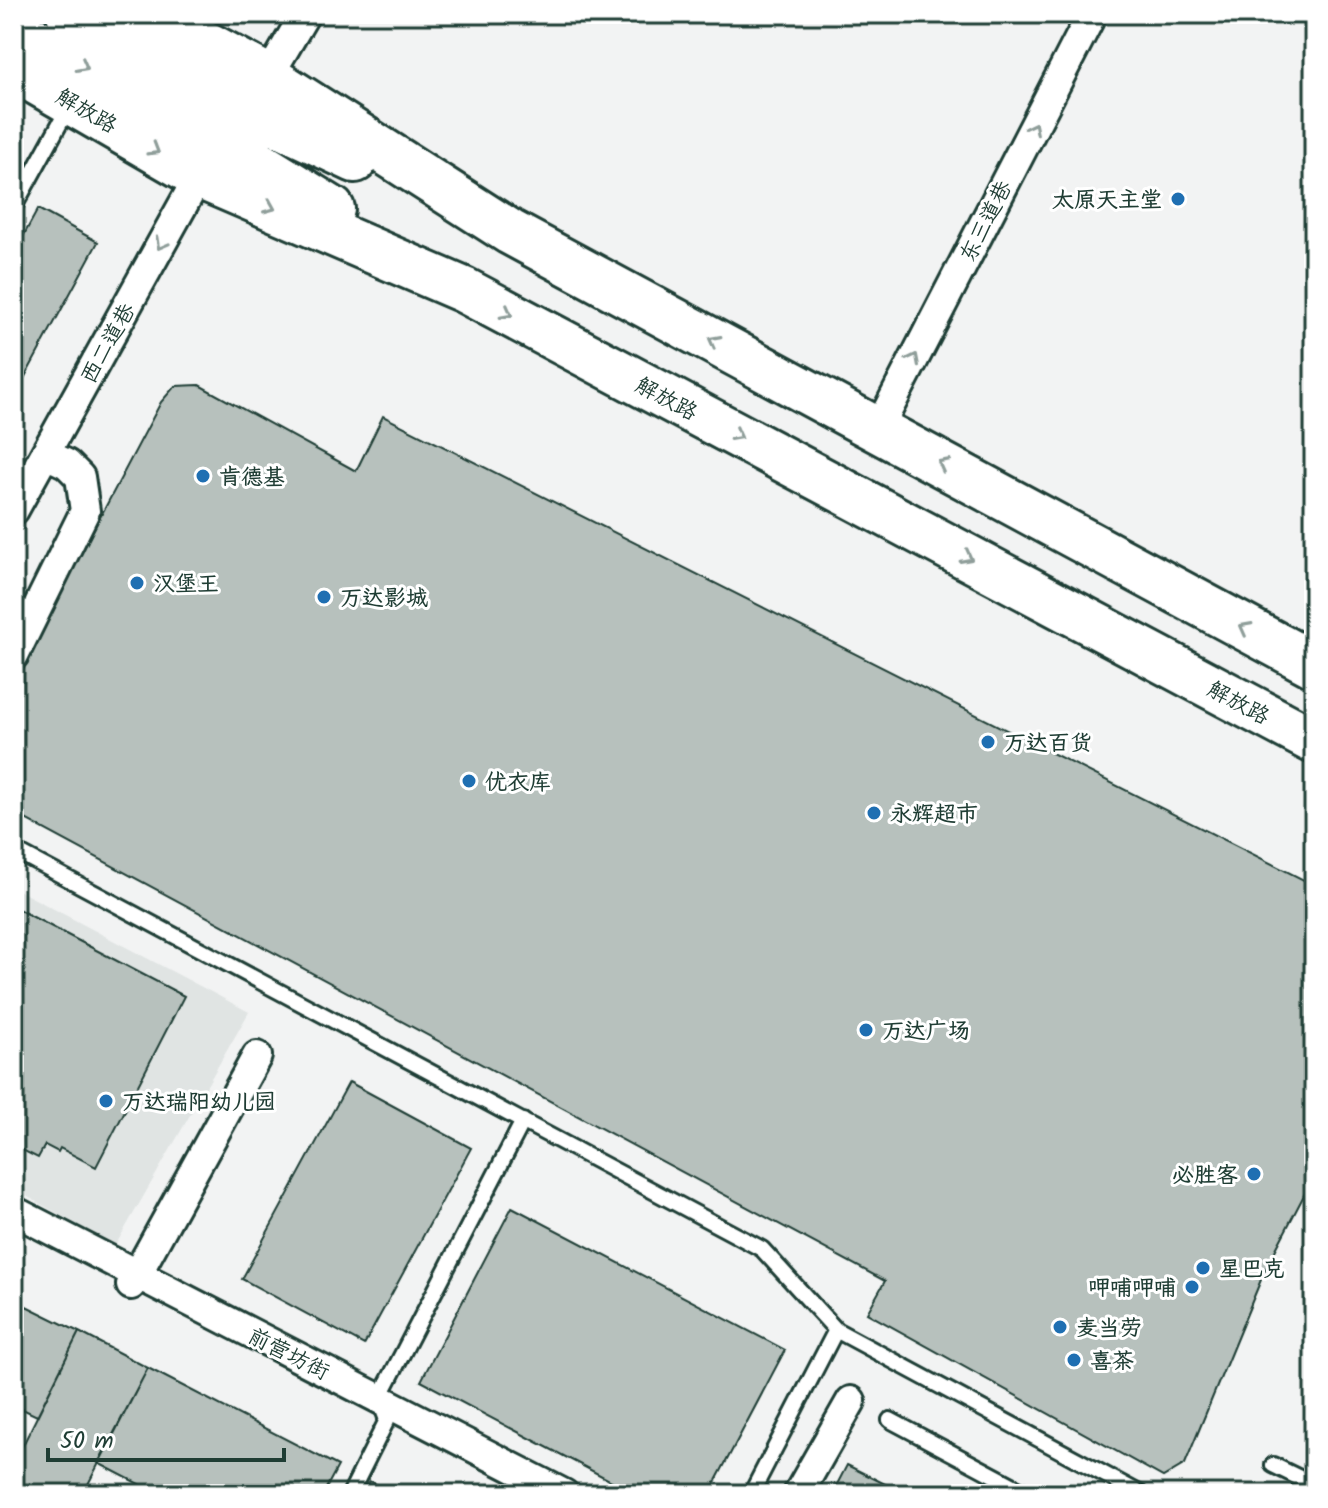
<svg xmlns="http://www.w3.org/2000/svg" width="1328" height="1508" viewBox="0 0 1328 1508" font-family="Kalam,'LXGW WenKai TC',sans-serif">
<rect width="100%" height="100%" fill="#f2f3f3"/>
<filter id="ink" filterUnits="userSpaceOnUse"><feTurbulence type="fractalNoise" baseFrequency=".0125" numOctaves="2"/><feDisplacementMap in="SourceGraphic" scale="16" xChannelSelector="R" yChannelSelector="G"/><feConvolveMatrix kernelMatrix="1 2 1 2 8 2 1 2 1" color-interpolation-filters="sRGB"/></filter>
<g filter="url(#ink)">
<!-- built -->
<path fill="#e0e4e3" d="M14,888l235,124 -134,234 -101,-57z"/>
<!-- building -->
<path fill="#b7c1bd" stroke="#1f3d34" stroke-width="2" d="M38,209l60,33 -84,155v-144z
M199,385l157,86 27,-55 931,469v291l-49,94 -80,194 -22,13 -296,-164 18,-32 -871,-468v-133l147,-278 14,-16z
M14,907l170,89 -88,171 -36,-19 -2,4 -13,-7 -7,13 -24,-12z
M349,1082l122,66 -107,197 -122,-66z
M512,1207l273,143 -76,144h-73l-215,-113z
M14,1300l65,32 -42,84 -23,-11z
M79,1332l69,36 -65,126h-69v-31z
M148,1368l190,98 -15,28h-165l-60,-31z
M847,1465l58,29h-73z
M369,1481l25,13h-31z"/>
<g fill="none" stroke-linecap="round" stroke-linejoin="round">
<!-- service casing -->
<g stroke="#1f3d34" stroke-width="20">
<path id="service" d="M14,207l56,-102
M14,850l748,399 74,81 305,164
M890,1420l139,74
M1273,1465l41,20
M350,1494l37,-74 -8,-21 144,-278
M751,1494l85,-164"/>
</g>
<!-- minor casing -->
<g stroke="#1f3d34" stroke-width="34">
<path id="minor" d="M268,77l37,-63
M878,429l214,-415
M14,510l185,-334
M14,655l71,-144 -5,-34 -13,-13 -21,-10
M14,1211l550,283
M131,1285l126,-229
M798,1494l53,-93"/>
</g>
<!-- primary casing -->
<g stroke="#1f3d34" stroke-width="50">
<path id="primary" d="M69,14l171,92 115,54
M150,14l118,63 242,155 804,433
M14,29l208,112 110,68
M14,69l185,107 265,114 850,451"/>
</g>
<!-- service -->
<use href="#service" stroke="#fff" stroke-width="14"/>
<!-- minor -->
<use href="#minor" stroke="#fff" stroke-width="28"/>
<!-- primary -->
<use href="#primary" stroke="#fff" stroke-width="44"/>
</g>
<!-- one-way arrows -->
<defs><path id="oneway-chevron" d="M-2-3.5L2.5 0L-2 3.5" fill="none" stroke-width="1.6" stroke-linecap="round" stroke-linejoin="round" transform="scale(2)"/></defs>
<g stroke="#8f9e9a">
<use href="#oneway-chevron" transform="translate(83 66) rotate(28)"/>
<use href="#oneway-chevron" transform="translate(1033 128) rotate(-63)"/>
<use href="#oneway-chevron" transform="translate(154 150) rotate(31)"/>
<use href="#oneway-chevron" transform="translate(270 207) rotate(23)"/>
<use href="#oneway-chevron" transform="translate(161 244) rotate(119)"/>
<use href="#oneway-chevron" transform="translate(507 313) rotate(28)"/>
<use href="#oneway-chevron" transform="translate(714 341) rotate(-152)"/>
<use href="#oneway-chevron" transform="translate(914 359) rotate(-63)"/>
<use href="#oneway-chevron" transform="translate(737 435) rotate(28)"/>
<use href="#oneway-chevron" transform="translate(943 464) rotate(-152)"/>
<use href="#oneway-chevron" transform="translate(967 557) rotate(28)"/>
<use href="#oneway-chevron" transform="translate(1245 628) rotate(-152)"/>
</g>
</g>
<!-- markers -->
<g fill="#1f6fb2" stroke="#fff" stroke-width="3">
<circle cx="1178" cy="199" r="8"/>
<circle cx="203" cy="476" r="8"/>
<circle cx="137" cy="583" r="8"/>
<circle cx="324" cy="597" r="8"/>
<circle cx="988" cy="742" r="8"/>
<circle cx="469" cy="781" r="8"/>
<circle cx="874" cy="813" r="8"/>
<circle cx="866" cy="1030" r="8"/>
<circle cx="106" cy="1101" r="8"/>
<circle cx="1254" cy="1174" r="8"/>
<circle cx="1203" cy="1268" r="8"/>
<circle cx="1192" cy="1287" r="8"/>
<circle cx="1060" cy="1327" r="8"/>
<circle cx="1074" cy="1360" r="8"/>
</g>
<g text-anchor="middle" stroke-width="6" stroke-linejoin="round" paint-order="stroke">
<!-- street labels -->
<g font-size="22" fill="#1f3d34" stroke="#fff">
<text transform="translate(87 110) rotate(30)" y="8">解放路</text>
<text transform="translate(985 221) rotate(-63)" y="8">东三道巷</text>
<text transform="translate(107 343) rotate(-61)" y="8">西二道巷</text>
<text transform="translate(667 398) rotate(28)" y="8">解放路</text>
<text transform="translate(1239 702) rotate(28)" y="8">解放路</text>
<text transform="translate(289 1353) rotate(27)" y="8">前营坊街</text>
</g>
<!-- poi labels -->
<g font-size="22" font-weight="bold" fill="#1f3d34" stroke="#fff" text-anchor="start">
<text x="1162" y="207" text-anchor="end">太原天主堂</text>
<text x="219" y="484">肯德基</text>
<text x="153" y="591">汉堡王</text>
<text x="340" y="605">万达影城</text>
<text x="1004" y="750">万达百货</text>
<text x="485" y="789">优衣库</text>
<text x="890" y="821">永辉超市</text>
<text x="882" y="1038">万达广场</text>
<text x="122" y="1109">万达瑞阳幼儿园</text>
<text x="1238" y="1182" text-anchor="end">必胜客</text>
<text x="1219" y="1276">星巴克</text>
<text x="1176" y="1295" text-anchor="end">呷哺呷哺</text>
<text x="1076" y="1335">麦当劳</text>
<text x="1090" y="1368">喜茶</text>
</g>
</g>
<!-- margin -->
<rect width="1328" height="1508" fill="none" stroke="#fff" stroke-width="48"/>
<rect x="24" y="24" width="1280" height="1460" fill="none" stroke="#1f3d34" stroke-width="3" filter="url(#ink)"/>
<!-- scale -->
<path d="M48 1448v12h236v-12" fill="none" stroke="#1f3d34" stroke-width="4"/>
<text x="60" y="1448" font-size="24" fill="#1f3d34" stroke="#ffffff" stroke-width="6" paint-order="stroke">50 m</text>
</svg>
